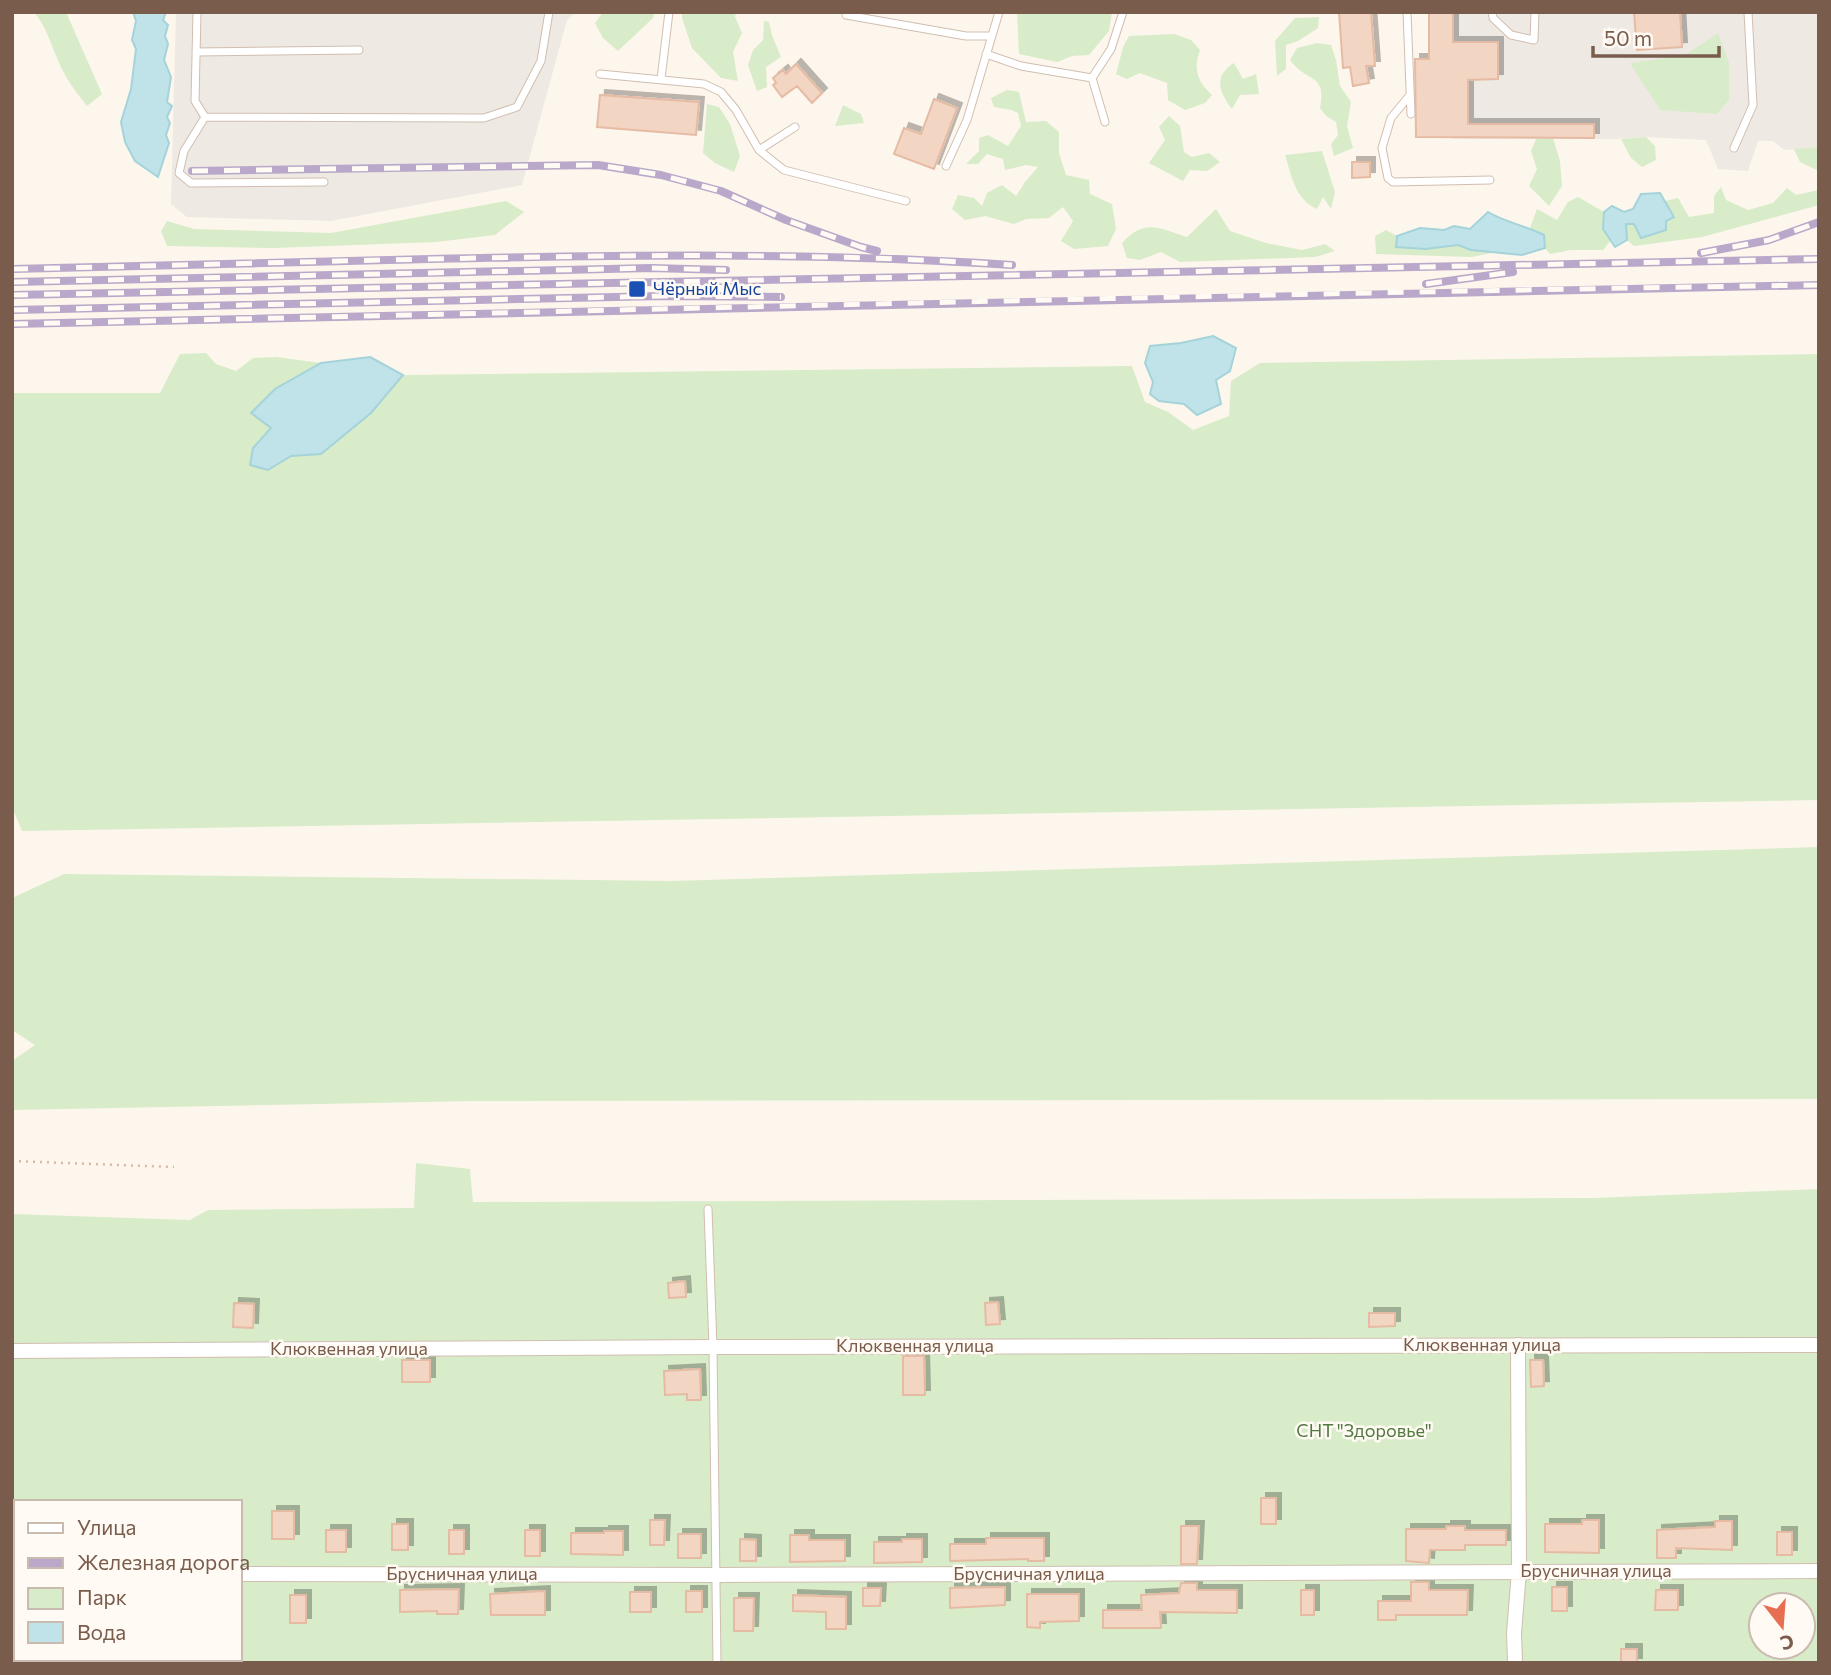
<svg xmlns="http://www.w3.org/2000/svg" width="1831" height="1675" viewBox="0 0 1831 1675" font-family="Commissioner,sans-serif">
<defs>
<filter id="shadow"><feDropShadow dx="5" dy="-5" stdDeviation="0" flood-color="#0004"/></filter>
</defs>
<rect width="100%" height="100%" fill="#fdf6ec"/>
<!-- industrial -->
<path fill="#efe9e4" d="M176,12h400l-9,8 -45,165 -191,36 -144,-4 -16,-13z
M1453,12h366v135l-35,3 -11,-9h-15l-10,30 -30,-2 -12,-29 -60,-3 -30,2h-163z"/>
<!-- green -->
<path fill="#d8ecc9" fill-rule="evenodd" d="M34,12h32l36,82 -15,12c-12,-15 -23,-30 -30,-48 -8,-18 -10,-30 -23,-46z
M603,12h51l-1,6 -35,33 -15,-13 -8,-15z
M682,12h54l-1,5 7,16 -9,19 5,29 -17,-3 -29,-30 -10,-30z
M1017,12h95l-3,19 -20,24 -17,1 -15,6 -38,-8z
M1319,17l-1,11 -20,13 -12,4v24l-9,7 -2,-35 20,-23z
M764,21l5,1 3,13 9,22 -15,10 1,20 -10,4 -9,-26 5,-15 10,-10z
M1718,33l11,30v37l-12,14 -57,-4 -30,-47 55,-8z
M1174,34l17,6 9,10c-7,19 -3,31 12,45l-7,8 -20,7 -17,-10 -1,-17 -27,-10 -13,6 -11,-5 7,-27 6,-11z
M1317,43l14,2 5,15 4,26 11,16 -4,24 6,22 -19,8 -3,-12 7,-9 -2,-13 -10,-6 -6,-8c7,-36 -14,-25 -30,-48l7,-12z
M1234,63l9,16 13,-5 3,20 -19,1 -8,14c-13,-17 -19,-33 2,-46z
M1007,90l12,2 7,30 20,-1 13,11v21l7,22 23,5 1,14 22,10 4,25 -8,17 -34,3 -13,-8 12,-20 -10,-14 -14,11 -23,1 -12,5 -29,-8 -20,4 -13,-11 6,-14 16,3 8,8 5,-13 15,-8 14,11 9,-14 13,-15 -12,-2 -21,5 -2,-11 -16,-5 -9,10h-12l13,-13v-13l9,-3 20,11 13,-20 -3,-13 -7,-3 -17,-3 -3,-9z
M707,104l12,3 11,17 10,32 -6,16 -19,-9 -12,-10z
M843,105l18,9 3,9 -29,3z
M1169,116l11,10 4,26 8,5 17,-4 11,9 -13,9 -17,-1 -7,11 -34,-18 16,-23 -6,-13z
M1646,137l9,9 1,14 -14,7 -11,-9 -10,-19z
M1553,138l7,23 2,25 -13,20 -20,-20 8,-17 -6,-18 5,-12z
M1819,147v24l-19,-9 -6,-13z
M1322,151l13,41 -4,17 -8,-12 -6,12c-22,-10 -25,-32 -32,-54z
M1721,187l5,13 22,10 25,-7 14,-15 9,7 23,-5v15l-117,32 -68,9 -7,-6 -1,-16 40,-3 7,-5 -8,-15 13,-3 11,19 25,-4v-17z
M1578,197l26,15 -1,17 8,11 -8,10h-32l-21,4 -5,-6 -1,-13 -14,-7 7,-19 20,11 11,-18z
M506,201l18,11 -29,23 -59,7 -162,6 -107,-2 -6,-15 6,-10 27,8 137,4z
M1216,209l14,22 36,12 36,7 23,-6 10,7 -20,6 -135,5 -19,-10 -21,8 -13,-2 -5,-15c23,-25 36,-15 65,-6z
M1386,230l11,6 -1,11 29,2 33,-4 13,5 25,2 -24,5 -96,-3 -1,-18z
M206,353l10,11 20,7 17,-13 23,-1 45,6 -46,26 -24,25 20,14 -18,20 15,22 23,-14 30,-2 50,-41 32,-38 729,-9 13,36 23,10 25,18 36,-14 2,-35 29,-18 559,-9v446l-1797,31 -10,-24v-414h148l20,-39z
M1819,847v252l-1344,2 -463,9v-49l23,-16 -23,-15v-132l52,-24 608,7z
M416,1163l54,6 3,33 1121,-4 225,-9v474h-1807v-449l178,6 18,-10 206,-2zM16,1502h224v157h-224zM1761,1605h42v42h-42z"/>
<!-- water -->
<path fill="#bfe3e8" stroke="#a5d3da" stroke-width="2" d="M133,12h33l-3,8 5,5 -3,11 3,8 -4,16 7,17 -4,25 5,4 -5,11 3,6 -4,12 3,8 -11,34 -23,-16 -10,-19 -4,-20 10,-33 5,-40 -4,-9 4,-19z
M1660,193l14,24 -8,4v9l-25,8 -7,-14h-8l1,16 -12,7 -12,-18 1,-17 8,-6 12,6 9,-3 8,-15z
M1488,212c17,10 38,14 56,23l1,13 -23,7 -51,-5 -13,-5 -33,4 -29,-2 1,-11 23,-8 24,2 10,-4 16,3z
M1213,336l23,12 -6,23 -14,9 5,24 -24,11 -13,-11 -25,-3 -9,-7 3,-12 -8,-19 5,-17 31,-3z
M370,357l33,18 -32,38 -50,41 -30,2 -23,14 -18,-5 3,-17 18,-20 -20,-15 24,-24 46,-26z"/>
<!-- building -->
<path fill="#f3d5c3" stroke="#e6bba3" stroke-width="2" filter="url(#shadow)" d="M1339,12h32l4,54h-9l3,17 -16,3 -3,-19 -7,1z
M1429,12h24v30h45v37l-30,1v44h126v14l-178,-1 -1,-78h14z
M1634,12h46l2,35 -45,3z
M796,64l26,29 -10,10 -15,-17 -15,11 -9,-12 3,-2 -3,-5 10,-8 3,4z
M600,95l99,7 -3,33 -99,-8z
M934,99l23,9 -23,61 -40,-15 10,-26 17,6z
M1352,162h18v15l-18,1z
M685,1281l1,16 -17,1 -1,-15z
M998,1302l2,22 -14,1 -1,-22z
M234,1303l20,1 -1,24 -20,-1z
M1369,1313h26v13l-26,1z
M903,1356h21l1,39h-22z
M402,1360h28v22h-28z
M1530,1360h13l1,26 -13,1z
M700,1369l1,31h-14v-6l-22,1 -1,-24z
M1261,1498h15v26h-15z
M272,1511h22v28h-22z
M650,1520h15l-1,25h-14z
M1582,1520h17v33l-54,-1v-28h37z
M1715,1521h17v29l-56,-2v10h-19v-28l58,-3z
M392,1524h16v26h-16z
M1181,1526h18l-2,38h-16z
M1446,1526h19v4h41v15h-41v5h-35l-1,13 -23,-2v-32h40z
M326,1530h20v22h-20z
M449,1530h15v24h-15z
M525,1530h15v26h-15z
M604,1531h19v24l-52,-1v-21h33z
M1777,1532h15v23h-15z
M678,1534h23v24h-23z
M790,1535h19v5h36v21l-55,1z
M986,1538h58v23h-16v-2l-78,2v-17h36z
M740,1539l16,1v21h-16z
M902,1539h20v23l-48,1v-21h28z
M1411,1582h18v8h39l-1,25h-71v5h-18v-19h33z
M1181,1583h16v7h40v23l-77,-1 1,16h-58v-18h39l-1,-15 38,-2z
M1005,1587v18l-55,3v-20z
M1552,1587h15v24h-15z
M863,1588h18l-1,18h-17z
M459,1589l-1,25h-21v-3l-37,1v-22z
M1301,1590h13v25h-13z
M1656,1590h22v20h-23z
M545,1591v24h-54l-1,-21z
M686,1591h16v21h-16z
M630,1592h21v20h-21z
M1027,1594h52v27l-39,1v6l-13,-1z
M290,1595h16v28h-16z
M793,1595l53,2v32h-20v-17l-33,-1z
M734,1598h20l-1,33h-19z
M1621,1649h16v14h-16z"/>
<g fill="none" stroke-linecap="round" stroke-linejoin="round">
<!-- lane casing -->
<g stroke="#d1beb0" stroke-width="9">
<path id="lane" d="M197,12l-2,89 10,16 279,1 33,-11 24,-46 8,-49
M1407,12l4,102
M1492,12l1,6 18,17 23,5 1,-28
M846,15l120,21h25
M196,52l163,-2
M986,54l35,12 71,12
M600,74l104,10 17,8 15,18 23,40 25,20 122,31
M1092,78l19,-29 12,-37
M1092,78l13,44
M661,79l8,-67
M1410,95l-19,23 -9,30 6,30 5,4 97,-2
M205,117l-21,34 -5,22 12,10 133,-1
M1734,148l19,-43 -5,-93
M759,150l36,-23
M946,166l21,-46 32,-108
M708,1209l5,138 4,316"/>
</g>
<!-- street casing -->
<g stroke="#d1beb0" stroke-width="16">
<path id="street" d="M12,1351l701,-4 1106,-2
M240,1574l478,1 1101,-4
M12,1576h4
M1515,1663l-1,-30 5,-62 -1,-226"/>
</g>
<!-- path -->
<path stroke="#d9b8a5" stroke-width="2.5" stroke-dasharray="2 5" stroke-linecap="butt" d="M12,1161l162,6"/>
<!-- lane -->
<use href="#lane" stroke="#fff" stroke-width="7"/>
<!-- street -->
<use href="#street" stroke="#fff" stroke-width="14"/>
<!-- rail casing -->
<g stroke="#b9a8c9" stroke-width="8">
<path id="rail" d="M192,171l406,-6 63,10 60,16 65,29 75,27 16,4
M1701,253l68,-13 50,-18
M12,269c140,-3 279,-7 418,-10 195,-4 388,-7 582,6
M12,282l639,-14 75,2
M1426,284l87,-12
M12,295l1807,-36
M12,310l652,-14 117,1
M12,324c602,-13 1204,-30 1807,-39"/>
</g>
<!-- rail -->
<use href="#rail" stroke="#fffaf3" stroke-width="5" stroke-dasharray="16" stroke-linecap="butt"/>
</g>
<!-- markers -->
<rect fill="#1a4fb4" stroke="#fffaf3" stroke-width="2.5" x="628" y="280" width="18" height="18" rx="3.5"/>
<g text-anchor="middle" stroke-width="5" stroke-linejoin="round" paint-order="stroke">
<!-- transit labels -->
<g font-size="18" fill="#164399" stroke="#fffaf3" text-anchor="start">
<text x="653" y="295">Чёрный Мыс</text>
</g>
<!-- street labels -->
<g font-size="18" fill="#7a5c4d" stroke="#fffaf3">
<text x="1482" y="1351">Клюквенная улица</text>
<text x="915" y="1352">Клюквенная улица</text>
<text x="349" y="1355">Клюквенная улица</text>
<text x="1596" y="1577">Брусничная улица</text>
<text x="462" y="1580">Брусничная улица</text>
<text x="1029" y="1580">Брусничная улица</text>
</g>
<!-- park labels -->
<g font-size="18" fill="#537a41" stroke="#fffaf3">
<text x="1364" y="1437">СНТ "Здоровье"</text>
</g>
</g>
<!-- border -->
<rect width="1831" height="1675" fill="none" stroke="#7a5c4d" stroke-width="28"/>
<!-- legend -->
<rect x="14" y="1500" width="228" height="161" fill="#fffaf3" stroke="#cabbb1" stroke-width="2"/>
<rect x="28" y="1523" width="35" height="10" fill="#ffffff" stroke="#cabbb1" stroke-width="2"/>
<text x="77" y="1535" font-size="21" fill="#7a5c4d">Улица</text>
<rect x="28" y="1558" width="35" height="10" fill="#b9a8c9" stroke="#cabbb1" stroke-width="2"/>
<text x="77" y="1570" font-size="21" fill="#7a5c4d">Железная дорога</text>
<rect x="28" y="1588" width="35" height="21" fill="#d8ecc9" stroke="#cabbb1" stroke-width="2"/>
<text x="77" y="1605" font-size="21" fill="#7a5c4d">Парк</text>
<rect x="28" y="1622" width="35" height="21" fill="#bfe3e8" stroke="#cabbb1" stroke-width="2"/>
<text x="77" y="1640" font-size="21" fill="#7a5c4d">Вода</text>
<!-- north arrow -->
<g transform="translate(1782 1626) rotate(163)"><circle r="33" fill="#fffaf3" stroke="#cabbb1" stroke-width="2"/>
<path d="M0-5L12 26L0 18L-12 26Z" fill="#e76f51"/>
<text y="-10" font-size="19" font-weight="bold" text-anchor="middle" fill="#7a5c4d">С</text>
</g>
<!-- scale -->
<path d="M1593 46v10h126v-10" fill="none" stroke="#7a5c4d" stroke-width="3.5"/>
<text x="1604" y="46" font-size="21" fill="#7a5c4d" stroke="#fffaf3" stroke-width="5" paint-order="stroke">50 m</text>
</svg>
